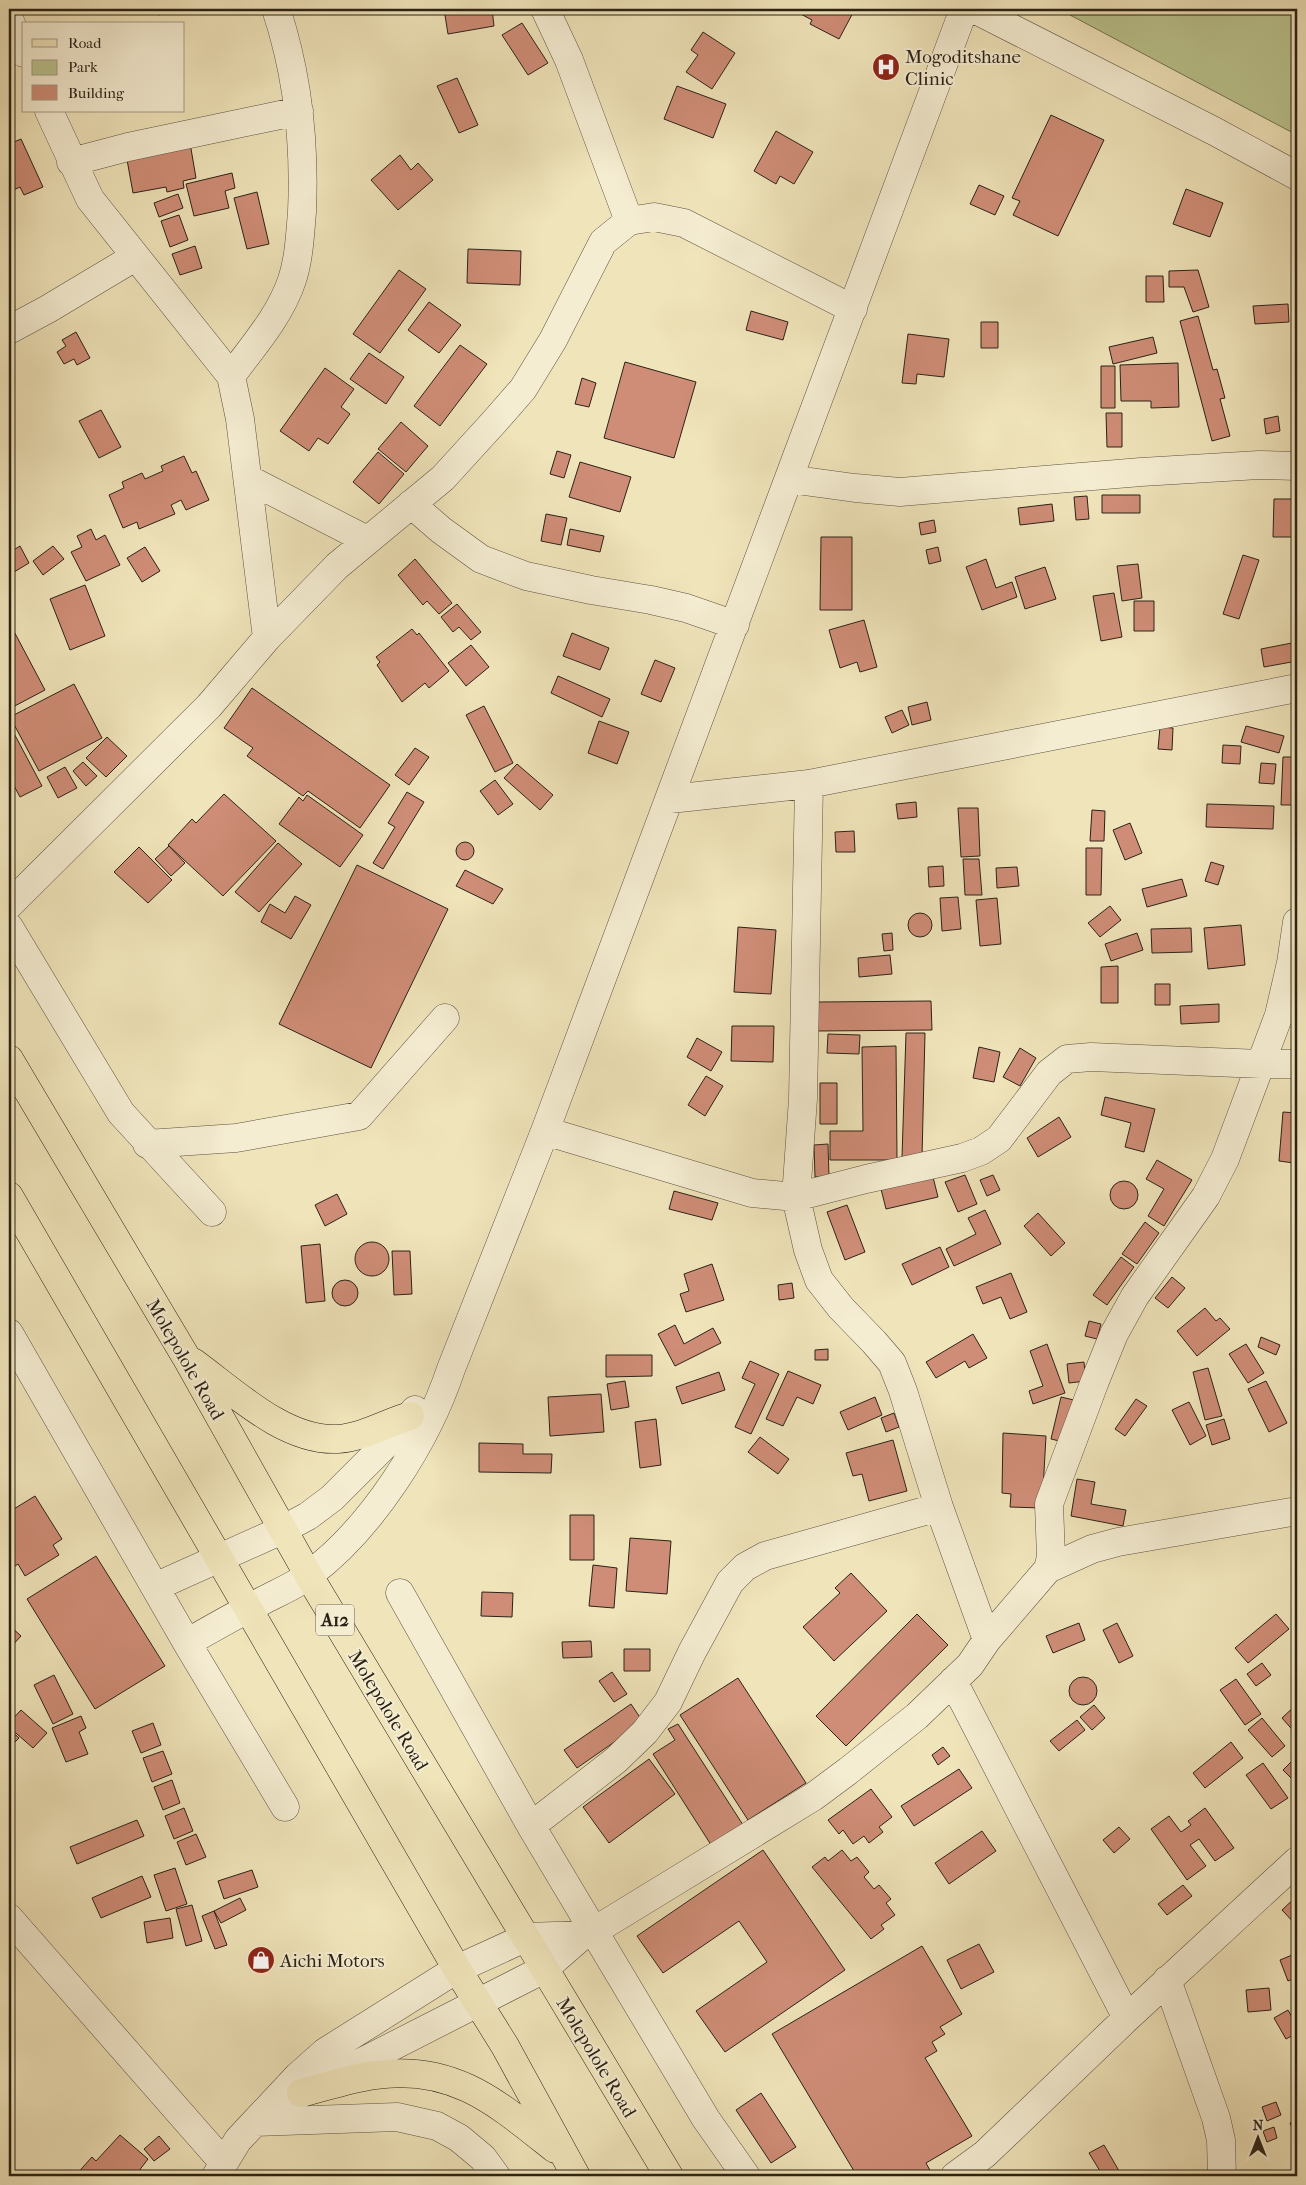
<svg xmlns="http://www.w3.org/2000/svg" width="1306" height="2185" viewBox="0 0 1306 2185" font-family="'IM FELL French Canon',serif">
<rect width="100%" height="100%" fill="#f0e4ba"/>
<filter id="stains"><feTurbulence type="fractalNoise" baseFrequency=".004" numOctaves="4"/><feColorMatrix values="0 0 0 0 .2 0 0 0 0 .09 0 0 0 0 .02 0 0 0 .5 -.17"/></filter>
<radialGradient id="worn" r=".72"><stop offset=".6" stop-color="#630" stop-opacity="0"/><stop offset="1" stop-color="#630" stop-opacity=".3"/></radialGradient>
<!-- green -->
<path fill="#bbc48f" stroke="#737353" d="M1065,9h232v126l-227,-120z"/>
<!-- building -->
<path fill="#cf8d77" stroke="#2b2217" d="M156,9h20v1l-18,5z
M444,9h48l2,17 -46,8z
M796,9h59l-16,30 -29,-15 2,-4 -17,-9z
M522,23l26,40 -20,12 -26,-40z
M703,32l32,21 -23,36 -26,-17 12,-17 -7,-5z
M457,78l21,47 -19,8 -22,-47z
M677,86l49,18 -13,34 -49,-19z
M1051,115l53,25 -46,96 -45,-21 7,-14 -8,-3z
M776,131l37,21 -19,32 -14,-8 -4,8 -22,-13z
M21,139l22,48 -19,8 -4,-8 -11,5v-48z
M190,143l6,35 -13,3 1,7 -17,4 -1,-5 -33,6 -7,-39z
M400,155l11,15 7,-7 15,17 -35,30 -27,-30z
M232,173l3,15 -10,3 4,17 -35,8 -8,-32z
M979,185l25,11 -9,19 -25,-11z
M1186,189l37,14 -13,34 -37,-13z
M257,192l12,52 -22,5 -13,-51z
M178,194l5,14 -24,9 -5,-14z
M179,215l9,25 -18,7 -9,-26z
M195,246l7,22 -22,7 -8,-21z
M468,249l53,2 -1,34 -53,-2z
M399,270l27,19 -46,64 -27,-19z
M1198,270l11,37 -16,5 -9,-25h-15v-16z
M1146,276h17l1,26h-18z
M429,302l32,23 -22,28 -31,-23z
M1288,304l1,18 -34,2 -2,-18z
M751,311l37,11 -5,18 -37,-10z
M1198,316l15,54 4,-1 8,29 -5,1 10,37 -18,5 -32,-120z
M981,322h17v26h-17z
M76,332l14,26 -13,7 -3,-6 -10,5 -7,-12 9,-6 -4,-6z
M908,334l41,5 -5,38 -27,-3 -1,10 -14,-1z
M1153,337l4,16 -44,11 -4,-17z
M460,345l27,19 -47,62 -26,-20z
M369,353l35,24 -18,27 -36,-25z
M625,362l71,20 -22,76 -70,-20z
M1178,363l1,44 -28,1v-7h-30l-1,-36z
M1101,366h14v42h-14z
M325,368l29,21 -13,18 9,7 -22,30 -10,-6 -9,13 -29,-20z
M582,378l14,5 -7,24 -14,-3z
M101,410l20,37 -22,11 -20,-37z
M1106,413h16v34h-15z
M1278,416l2,15 -14,3 -2,-15z
M401,422l27,24 -22,26 -28,-23z
M557,451l14,4 -7,23 -14,-4z
M378,452l26,22 -25,30 -26,-22z
M184,456l8,17 4,-2 13,29 -23,10 -5,-10 -10,5 4,9 -36,15 -2,-7 -14,6 -14,-33 15,-7 -2,-6 20,-9 3,6 18,-8 -2,-5z
M580,462l51,15 -11,35 -51,-15z
M1102,495h38v18h-38z
M1087,496l2,23 -13,1 -2,-23z
M1274,499h23v38h-24z
M1052,504l2,17 -34,4 -2,-17z
M546,514l21,4 -6,27 -20,-4z
M934,520l2,12 -15,3 -2,-12z
M91,529l5,11 9,-5 15,30 -34,16 -15,-29 11,-5 -5,-11z
M570,529l34,7 -4,16 -33,-7z
M821,537h31v73h-32z
M20,546l9,17 -20,12v-22z
M53,546l11,13 -21,16 -10,-14z
M145,547l15,24 -18,11 -15,-24z
M938,547l3,14 -12,3 -3,-14z
M1243,555l16,5 -20,59 -16,-5z
M415,559l37,44 -13,11 -12,-13 -4,4 -25,-30z
M986,559l10,29 16,-6 5,15 -35,13 -16,-43z
M1138,564l4,34 -20,3 -5,-35z
M1045,567l11,32 -31,10 -10,-32z
M85,585l20,51 -35,14 -20,-51z
M1114,593l8,44 -21,4 -8,-45z
M1134,601h20v30h-20z
M457,604l24,28 -10,8 -12,-13 -6,5 -12,-15z
M864,620l13,47 -17,5 -3,-10 -17,6 -11,-38z
M9,622l36,68 -36,19z
M412,629l5,6 2,-2 30,38 -20,17 -4,-5 -23,19 -25,-37 3,-3 -4,-5z
M572,633l37,15 -9,22 -37,-14z
M1297,642v19l-33,6 -3,-18z
M471,645l18,22 -23,19 -18,-23z
M655,660l20,8 -14,34 -20,-8z
M558,676l52,23 -8,18 -51,-24z
M74,684l28,54 -63,33 -29,-54z
M252,688l138,97 -30,43 -52,-37 -5,5 -56,-40 6,-8 -29,-20z
M927,702l4,18 -19,5 -4,-18z
M484,706l29,57 -18,9 -29,-57z
M902,710l7,15 -17,8 -7,-16z
M599,721l30,11 -12,32 -29,-11z
M9,724l33,62 -22,11 -9,-17 -2,2z
M1246,726l38,10 -5,17 -38,-11z
M1160,727l13,1 -1,22 -14,-1z
M107,737l20,19 -21,21 -20,-19z
M1223,745l18,1 -1,18 -18,-1z
M415,748l14,9 -20,28 -14,-10z
M1283,757h14v48h-16z
M83,762l14,14 -11,10 -13,-15z
M1261,763l15,1 -2,20 -15,-1z
M517,764l36,31 -13,15 -36,-32z
M65,767l12,21 -19,10 -11,-21z
M495,780l18,24 -15,11 -18,-24z
M407,792l17,10 -41,67 -10,-6 22,-36 -7,-4z
M224,794l52,47 -53,55 -55,-51 24,-26 4,4z
M307,795l56,40 -23,32 -61,-43 20,-27 4,4z
M916,802l1,15 -19,2 -2,-15z
M1207,804l67,2 -1,23 -67,-2z
M958,808h20l2,48 -19,1z
M1092,810l13,1 -1,30h-14z
M1130,823l12,30 -17,7 -12,-30z
M854,831l1,21h-19l-1,-20z
M456 851a9 9 0 1 1 18 0a9 9 0 1 1-18 0Z
M278,843l24,21 -43,48 -24,-20z
M169,846l16,17 -14,13 -16,-17z
M139,847l33,33 -24,23 -34,-31z
M1086,848h16l-1,47h-15z
M963,859h16l3,36h-17z
M1211,862l13,4 -6,19 -13,-4z
M357,865l91,44 -77,159 -92,-44z
M943,866l1,20 -15,1 -1,-20z
M1017,867l2,19 -22,2 -1,-20z
M465,870l38,19 -10,15 -37,-18z
M1182,879l5,17 -40,11 -5,-18z
M295,896l16,9 -20,34 -30,-17 9,-18 15,9z
M958,897l3,32 -19,2 -2,-33z
M997,898l4,46 -21,2 -4,-46z
M1110,906l11,14 -21,17 -12,-14z
M908 925a12 12 0 1 1 24 0a12 12 0 1 1-24 0Z
M1241,925l4,40 -37,4 -4,-41z
M738,927l38,3 -5,64 -37,-2z
M1191,928l1,24 -40,1 -1,-24z
M892,933l1,17 -9,1 -2,-17z
M1137,933l6,17 -32,11 -6,-17z
M890,955l2,19 -33,3 -1,-19z
M1118,966v37h-17v-36z
M1155,984h15v21h-15z
M931,1001l1,29 -114,1v-29z
M1219,1004v18l-38,2 -1,-18z
M732,1026h42l-1,36 -42,-1z
M906,1033h19l-3,124h-20z
M828,1034l32,1 -1,19 -32,-1z
M697,1038l25,14 -11,19 -24,-14z
M896,1046l1,114h-67v-29h33l-1,-84z
M979,1047l21,5 -6,30 -21,-4z
M1020,1048l16,10 -16,28 -17,-9z
M706,1076l17,10 -18,30 -17,-11z
M820,1083h17v41h-17z
M1105,1097l50,12 -11,43 -19,-5 6,-24 -30,-8z
M1283,1112l14,1 -3,50 -15,-2z
M1059,1117l12,20 -33,20 -11,-19z
M828,1144l1,33h-14l-1,-32z
M1157,1160l35,20 -28,46 -16,-10 16,-27 -18,-10z
M965,1175l12,29 -19,8 -13,-30z
M993,1175l7,15 -13,6 -7,-16z
M933,1177l5,20 -52,12 -5,-20z
M1110 1195a14 14 0 1 1 28 0a14 14 0 1 1-28 0Z
M674,1191l44,12 -6,17 -43,-11z
M337,1194l10,20 -22,12 -10,-21z
M847,1205l18,47 -20,8 -18,-48z
M985,1210l16,34 -47,22 -8,-17 30,-15 -8,-16z
M1038,1213l27,30 -14,13 -27,-30z
M1145,1222l14,11 -22,31 -15,-10z
M355 1259a17 17 0 1 1 34 0a17 17 0 1 1-34 0Z
M320,1244l5,57 -19,2 -5,-57z
M940,1247l9,20 -37,18 -10,-21z
M392,1251h18l2,43 -18,1z
M1121,1257l13,10 -27,38 -14,-10z
M712,1264l12,36 -38,12 -6,-18 9,-3 -5,-17z
M1011,1273l16,39 -17,7 -9,-22 -18,7 -7,-17z
M1172,1277l13,11 -17,20 -13,-10z
M332 1293a13 13 0 1 1 26 0a13 13 0 1 1-26 0Z
M792,1283l2,15 -15,2 -1,-15z
M1205,1308l11,13 4,-3 10,11 -33,27 -20,-25z
M1089,1321l12,3 -4,15 -12,-3z
M675,1325l9,19 29,-16 8,15 -46,23 -17,-32z
M973,1334l14,24 -18,10 -4,-7 -29,17 -10,-16z
M1261,1337l19,8 -4,10 -18,-8z
M1047,1344l18,49 -32,11 -4,-13 14,-5 -13,-35z
M1246,1344l18,29 -16,10 -19,-29z
M828,1349v11h-13v-10z
M606,1355h46v21l-46,1z
M750,1361l29,13 -28,60 -16,-7 20,-43 -13,-6z
M1084,1362l2,19 -17,2 -2,-19z
M1208,1368l14,48 -17,4 -12,-48z
M788,1371l33,14 -8,19 -16,-7 -14,29 -17,-7z
M719,1372l6,18 -43,14 -6,-17z
M625,1381l4,26 -18,3 -4,-26z
M1266,1381l21,42 -18,9 -21,-43z
M601,1394l3,38 -54,4 -2,-39z
M875,1397l7,18 -34,15 -8,-18z
M1061,1397l17,4 -10,42 -17,-4z
M1136,1399l11,7 -22,30 -10,-7z
M1189,1402l17,34 -16,9 -18,-35z
M894,1413l5,14 -13,5 -5,-14z
M656,1419l5,46 -21,3 -5,-46z
M1224,1419l6,20 -18,6 -6,-20z
M1003,1433l43,3 -4,72 -32,-1 1,-13 -9,-1z
M760,1437l29,22 -11,15 -30,-22z
M893,1440l14,51 -38,10 -7,-27 -9,2 -7,-23z
M479,1443l44,1v10h29l-1,19 -72,-1z
M1077,1479l18,3 -4,22 35,6 -3,16 -52,-10z
M35,1496l27,43 -9,6 6,10 -34,21 -7,-12 -9,6v-58z
M570,1515h24v45h-24z
M630,1538l41,3 -4,53 -41,-3z
M96,1556l69,110 -70,43 -68,-110z
M593,1565l24,3 -3,40 -25,-2z
M851,1573l36,38 -53,50 -31,-34 37,-34 -5,-5z
M482,1592l31,1 -1,24 -31,-1z
M917,1614l31,31 -102,101 -30,-30z
M1276,1614l13,15 -41,34 -13,-15z
M1079,1623l6,17 -32,13 -7,-17z
M1117,1623l16,33 -14,7 -16,-33z
M9,1625l12,11 -12,13z
M591,1641l1,16 -29,1 -1,-16z
M624,1649h26v22h-26z
M1262,1663l9,12 -15,11 -9,-12z
M612,1672l15,22 -13,8 -15,-21z
M54,1675l19,39 -20,10 -19,-39z
M1069 1691a14 14 0 1 1 28 0a14 14 0 1 1-28 0Z
M738,1678l68,105 -58,37 -68,-105z
M1236,1679l25,35 -16,11 -25,-35z
M631,1704l12,18 -66,46 -13,-18z
M1297,1704v31l-15,-17z
M1094,1705l11,13 -13,12 -12,-13z
M21,1710l26,23 -14,15 -24,-21v-4z
M81,1716l5,12 -7,4 9,22 -22,8 -14,-34z
M1262,1718l23,28 -13,11 -24,-27z
M1077,1720l8,10 -26,21 -9,-10z
M153,1723l8,22 -20,8 -9,-22z
M678,1724l67,104 -32,20 -60,-94 22,-14 -7,-11z
M9,1729l10,9 -10,10z
M1231,1742l12,16 -38,30 -12,-15z
M943,1747l7,9 -12,9 -6,-10z
M163,1751l9,23 -20,8 -9,-24z
M1297,1756v28l-14,-14z
M649,1759l26,35 -66,49 -26,-36z
M1263,1763l25,35 -17,11 -25,-34z
M959,1769l13,19 -58,38 -13,-20z
M172,1780l8,23 -17,7 -9,-23z
M871,1789l21,28 -13,10 4,5 -14,11 -5,-7 -11,8 -10,-14 -4,4 -11,-14z
M184,1808l9,23 -19,8 -9,-23z
M1205,1808l29,40 -19,13 -16,-22 -9,6 16,21 -19,14 -36,-51 18,-13 12,16 10,-7 -3,-4z
M137,1820l7,16 -67,28 -7,-17z
M1119,1827l11,12 -16,14 -11,-13z
M982,1831l14,20 -47,33 -14,-21z
M196,1834l10,23 -20,8 -9,-23z
M763,1850l82,120 -120,82 -29,-41 71,-49 -28,-41 -76,52 -26,-37z
M842,1850l9,11 6,-4 12,15 -5,5 10,12 5,-4 12,14 -5,4 9,12 -14,10 3,4 -13,10 -59,-72 13,-10 3,4z
M175,1868l12,36 -21,7 -12,-36z
M252,1870l6,17 -34,12 -6,-18z
M142,1876l9,21 -50,21 -9,-20z
M1183,1885l9,11 -25,19 -9,-11z
M1297,1896v30l-15,-16z
M240,1898l6,12 -25,13 -7,-12z
M192,1905l10,36 -16,5 -10,-37z
M214,1911l13,34 -12,4 -13,-33z
M170,1918l3,20 -26,5 -3,-21z
M979,1944l15,28 -33,17 -14,-29z
M922,1946l40,68 -22,13 5,7 -13,8 5,9 -12,7 47,78 -46,27 7,13h-76l-85,-142z
M1297,1953v24l-9,4 -8,-21z
M1269,1988l2,22 -23,2 -2,-22z
M1288,2010l9,16v7l-11,6 -12,-21z
M761,2093l35,54 -25,16 -35,-53z
M1276,2102l5,13 -14,6 -5,-14z
M1297,2120v18l-7,-15z
M1274,2127l3,11 -10,4 -4,-11z
M120,2135l28,24 -13,17h-60l17,-19 4,4z
M159,2136l11,13 -16,12 -10,-12z
M1104,2145l18,31h-19l-14,-23z"/>
<g fill="none" stroke-linecap="round" stroke-linejoin="round">
<!-- minor casing -->
<g stroke="#5c5240" stroke-width="29">
<path id="minor" d="M545,9l24,51 60,161
M974,9l240,122 83,45
M9,19l15,34
M49,111l41,88 141,177 9,43 27,219
M71,162l57,-15 171,-36
M9,330l39,-21 87,-52
M231,376c22,-30 49,-60 61,-96 7,-21 8,-45 10,-68 3,-69 -4,-137 -26,-203
M248,479l119,61
M789,479l66,9 45,4 241,-20 118,-7 38,1
M411,504l30,26 40,29 45,17 65,14 60,10 35,8 49,17
M809,784l-6,315 -7,98 12,53 11,30 22,28 33,34 18,21 11,28 36,116 48,133
M670,799l139,-15 488,-96
M9,905l200,-199 58,-68 70,-72 106,-88 52,-57 28,-32 30,-49 50,-98 26,-21 25,-4 30,6 169,86
M1297,922l-6,41 -12,52 -54,144 -19,37 -71,100 -21,38 -19,47 -46,123 2,53 -3,12 44,-20 26,-7 179,-31
M9,927l112,186 91,99
M545,1131l207,62 44,4 70,-18 96,-21 19,-7 18,-12 50,-66 18,-14 24,-2 170,7h36
M147,1144l89,-6 123,-22 86,-98
M9,1333l178,310 98,164
M155,1587l127,-57 26,-14 24,-18 52,-52 31,-36
M400,1593l131,233 175,293 40,57
M187,1643c25,-15 51,-29 77,-43 15,-8 33,-15 46,-26 62,-46 117,-133 141,-205l94,-238 419,-1122
M953,1681l174,337
M531,1826l85,-66 29,-28 23,-30 24,-50 38,-70 15,-15 20,-11 174,-49
M9,1918l214,244
M1167,1980l49,138 5,22 1,36
M270,2106l31,-13 243,-124 39,-34 11,-4 219,-134 35,-26 69,-55 53,-51 17,-25 61,-71
M255,2122l142,-5 40,9 22,12 24,20 13,18
M216,2176l22,-36 60,-64 27,-24 132,-83 70,-32 56,-2
M955,2176l30,-22 142,-136 170,-157"/>
</g>
<!-- major casing -->
<g stroke="#2b2217" stroke-width="29">
<path id="major" d="M9,1059l177,298 123,219 360,600
M9,1196l448,773 48,77 71,130
M193,1362c40,29 92,80 145,77 26,-2 48,-16 72,-23
M301,2093c24,-6 50,-15 74,-18 79,-11 122,28 180,74"/>
</g>
<!-- minor -->
<use href="#minor" stroke="#f5edd2" stroke-width="28"/>
<!-- major -->
<use href="#major" stroke="#f0e4ba" stroke-width="28"/>
</g>
<!-- icons -->
<defs>
<g id="hospital-disc" transform="scale(1.4375)"><circle r="9.5" fill="#8f2418" stroke="#f5edd2"/><path d="M-5-5h3v3.5h4V-5h3V5h-3V1.5h-4V5h-3Z" fill="#fff"/></g>
<g id="shop-disc" transform="scale(1.4375)"><circle r="9.5" fill="#8f2418" stroke="#f5edd2"/><path d="M-5-2.5h2.3a2.7 3.5 0 0 1 5.4 0H5L5.5 6h-11ZM-1.5-2.5h3a1.5 2.3 0 0 0-3 0Z" fill="#fff"/></g>
</defs>
<g fill-rule="evenodd">
<use href="#hospital-disc" x="886" y="67"/>
<use href="#shop-disc" x="261" y="1960"/>
</g>
<g text-anchor="middle" stroke-width="4" stroke-linejoin="round" paint-order="stroke">
<!-- shield labels -->
<rect fill="#f5edd2" stroke="#685f4f" stroke-width="1" x="316" y="1604.5" width="38" height="31" rx="4"/>
<g font-size="18" font-weight="bold" fill="#2b2217">
<text x="335" y="1626">A12</text>
</g>
<!-- poi labels -->
<g font-size="19" fill="#2b2217" stroke="#f5edd2" text-anchor="start">
<text x="905" y="63">Mogoditshane<tspan x="905" dy="22">Clinic</tspan></text>
<text x="280" y="1967">Aichi Motors</text>
</g>
<!-- street labels -->
<g font-size="19" fill="#2b2217" stroke="#f5edd2">
<text transform="translate(186 1359) rotate(60)" y="7">Molepolole Road</text>
<text transform="translate(389 1710) rotate(59)" y="7">Molepolole Road</text>
<text transform="translate(597 2057) rotate(59)" y="7">Molepolole Road</text>
</g>
</g>
<!-- margin -->
<rect width="1306" height="2185" fill="none" stroke="#f0e4ba" stroke-width="30"/>
<rect x="10" y="10" width="1286" height="2165" fill="none" stroke="#2b2217" stroke-width="2.5"/>
<rect x="15" y="15" width="1276" height="2155" fill="none" stroke="#2b2217"/>
<!-- legend -->
<rect x="22" y="22" width="162" height="90" fill="#f5edd2" stroke="#a49c87"/>
<rect x="32" y="39" width="25" height="8" fill="#f0e4ba" stroke="#a49c87"/>
<text x="68" y="48" font-size="15" fill="#2b2217">Road</text>
<rect x="32" y="60" width="25" height="15" fill="#bbc48f" stroke="#a49c87"/>
<text x="68" y="72" font-size="15" fill="#2b2217">Park</text>
<rect x="32" y="85" width="25" height="15" fill="#cf8d77" stroke="#a49c87"/>
<text x="68" y="98" font-size="15" fill="#2b2217">Building</text>
<!-- north arrow -->
<g transform="translate(1258 2138)" stroke="#f5edd2" stroke-width="4" paint-order="stroke">
<path d="M0-4L9 19L0 12L-9 19Z" fill="#2b2217"/>
<text y="-8" font-size="14" font-weight="bold" text-anchor="middle" fill="#2b2217">N</text>
</g>
<rect width="100%" height="100%" filter="url(#stains)"/>
<rect width="100%" height="100%" fill="url(#worn)"/>
</svg>
